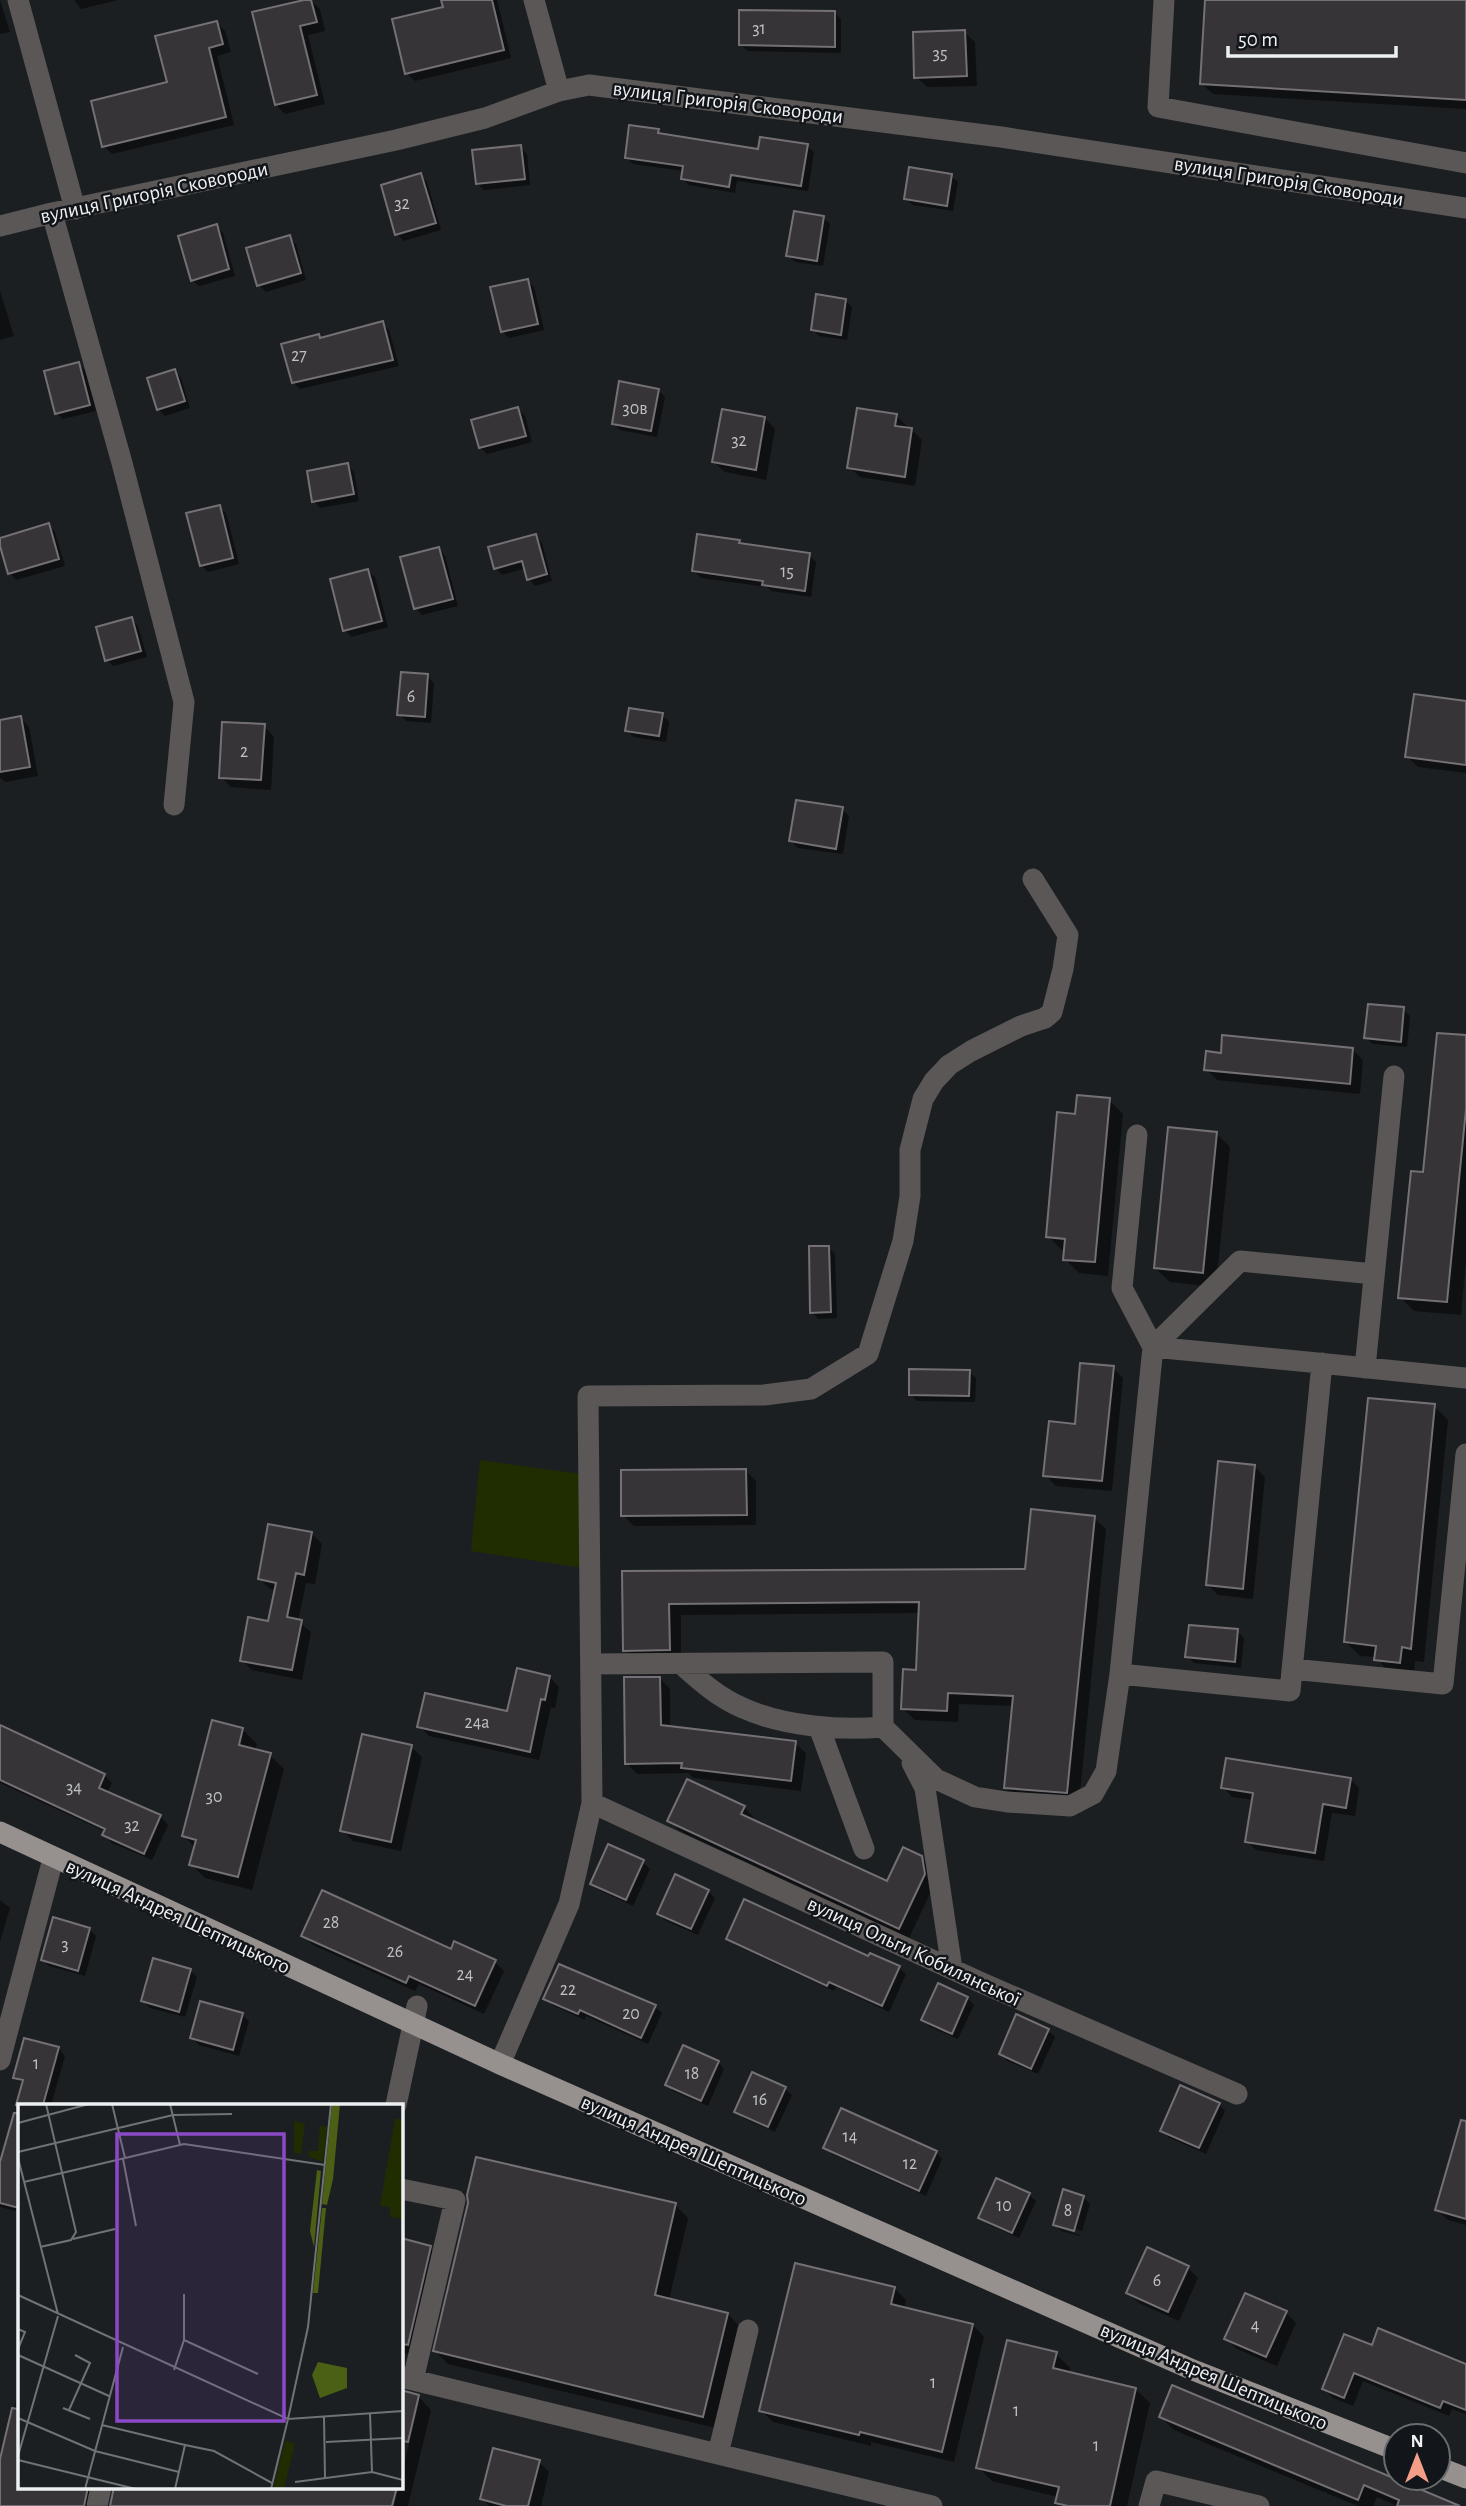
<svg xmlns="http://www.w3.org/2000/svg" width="1466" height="2506" viewBox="0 0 1466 2506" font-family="'Alegreya Sans',sans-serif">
<rect width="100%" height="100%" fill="#1b1f22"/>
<!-- green -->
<path fill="#202d00" d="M480,1460l101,14 2,94 -112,-17z"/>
<!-- shadow -->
<path fill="#0007" d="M0,0l10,32 -10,2z
M74,0h44l-37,9z
M310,0l10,9 5,22 -17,4 17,69 -40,10 -9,-9 -22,-91z
M443,0h54l14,58 -96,23 -9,-8 39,-65z
M1207,0h259v109l-253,-15 -11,-10z
M835,13l6,6v34l-93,-2 -7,-6z
M217,23l8,8 6,21 -14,4 17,69 -122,29 -8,-8 65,-62z
M964,32l11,10 2,44 -50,1 -11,-10z
M658,131l4,4 97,16 48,-5 7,6 -6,39 -71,-10 -2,12 -46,-8 -6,-6 1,-8 -51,-7 -7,-7z
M520,147l7,7 3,31 -46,5 -7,-7z
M420,175l7,7 14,48 -37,11 -7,-7z
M951,176l7,6 -5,29 -40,-6 -7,-6z
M823,217l7,7 -7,42 -28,-4 -7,-7z
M216,226l7,7 12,43 -36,10 -7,-6z
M289,237l7,7 10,36 -40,12 -7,-7z
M527,281l7,6 10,43 -35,8 -7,-7z
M0,291l14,45 -14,4z
M845,300l7,7 -5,33 -28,-4 -6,-7z
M382,323l7,7 10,36 -99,23 -7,-7 26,-46 3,3z
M79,364l6,7 11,40 -33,8 -7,-6z
M175,371l6,7 9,30 -25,8 -7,-7z
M658,390l7,7 -8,40 -37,-7 -6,-7z
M518,409l7,7 7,26 -45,12 -6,-6 -7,-27z
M896,416l11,10 -1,3 6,1 10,10 -7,46 -55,-9 -11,-10z
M765,418l10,11 -9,51 -41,-8 -11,-10z
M348,465l6,7 5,29 -39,7 -6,-7z
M219,507l7,6 13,51 -31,8 -7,-7z
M49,525l6,7 10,34 -49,14 -6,-7 -10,-33z
M535,536l7,7 10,38 -17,5 -6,-7 -3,-11 -24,7 -6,-7z
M739,542l4,4 66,9 7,7 -5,35 -40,-6 -4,-4 -66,-9 -7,-7z
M439,549l6,7 13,50 -36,9 -6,-7z
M368,571l7,6 13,50 -37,10 -6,-7z
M132,619l6,7 9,31 -34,9 -6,-6z
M427,676l7,7 -3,40 -25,-2 -7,-7z
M1466,703v70l-48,-6 -11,-11z
M662,715l7,7 -3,20 -32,-5 -7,-6z
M20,718l9,9 9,49 -32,6 -6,-4v-57z
M264,726l10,11 -3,53 -40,-3 -10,-10z
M842,809l7,7 -6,38 -45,-6 -7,-7z
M1403,1009l7,7 -3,31 -34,-3 -7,-6z
M1466,1037v223l-5,55 -47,-4 -14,-14 25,-123z
M1353,1050l10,10 -3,34 -143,-14 -11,-11 16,-14z
M1109,1100l14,14 -15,162 -29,-3 -14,-14 1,-8 -4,-1 -14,-14 29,-120z
M1216,1133l14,14 -14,140 -46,-5 -15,-14z
M829,1248l6,6 2,64 -19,1 -6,-7z
M1113,1368l10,10 -11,113 -56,-5 -11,-11z
M969,1372l7,6 -1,24 -58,-1 -6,-7z
M1434,1406l14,14 -24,242 -9,-1 -1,15 -24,-2 -14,-17 -16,-1 -14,-14z
M1255,1467l10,10 -12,122 -35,-4 -10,-10z
M746,1471l10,10v44l-122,1 -11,-11z
M1094,1518l12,11 -27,274 -62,-4 -12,-11 8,-82 -54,-2 -1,18 -43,-2 -12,-11 14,-38 3,-58 -239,2v47h-44l-12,-12 -1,-77 403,-2z
M312,1534l10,10 -7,40 -9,-1 -8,38 13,11 -9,48 -50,-10 -10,-10 27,-37 7,-33 -6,-1 -10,-10z
M1237,1631l7,7 -3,30 -47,-5 -7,-7z
M550,1677l9,10 -4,21 -4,-1 -12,53 -110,-24 -10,-10 90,-13z
M660,1678l10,11v39l125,15 11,10 -5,38 -107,-13 -6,-5 -51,1 -11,-11z
M213,1723l30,7 14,14 -2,7 15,4 14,14 -32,121 -47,-12 -14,-14 4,-16 -11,-12z
M0,1733l104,42 8,8 -5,10 53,23 8,9 -16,35 -40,-17 -8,-8 2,-3 -106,-49z
M411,1747l11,10 -21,94 -48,-10 -11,-11z
M1350,1779l9,9 -4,28 -23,-3 -8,48 -68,-11 -9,-9 7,-41 -22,-3 -9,-10z
M744,1807l10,11 -1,3 135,63 33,-26 11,11 2,16 -25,53 -229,-107 -10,-10z
M643,1862l7,7 -17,37 -34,-16 -7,-6z
M708,1891l7,7 -17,37 -32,-14 -7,-7z
M0,1900l10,8 -10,34z
M89,1929l7,7 -11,40 -36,-10 -6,-6z
M303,1936l149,15 43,11 9,9 -20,43 -65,-30 -4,7 -102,-46z
M728,1938l141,20 30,10 7,6 -17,38 -53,-25 -2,4 -99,-46z
M190,1970l7,7 -12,40 -35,-9 -7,-7z
M546,1998l109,9 7,6 -14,31 -62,-28 -1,4 -33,-15z
M967,1998l7,7 -16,34 -28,-12 -7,-7z
M242,2015l7,6 -10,35 -40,-11 -7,-7z
M1048,2031l7,6 -17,37 -31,-13 -6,-7z
M26,2040l33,9 6,7 -14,49h-32v107l-19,-5v-45h2l21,-78 -8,-7z
M718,2062l6,7 -16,37 -35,-15 -6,-7z
M785,2089l7,6 -17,37 -32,-14 -7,-7z
M1219,2104l6,7 -19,43 -38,-17 -6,-7z
M1466,2133v92l-18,-5 -11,-10z
M825,2147l111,5 6,7 -16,37 -94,-42z
M1029,2195l7,6 -17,37 -32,-14 -7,-7z
M1083,2197l7,7 -8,27 -22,-6v4l21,6 -1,1 -19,-5 -6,-7z
M470,2203l205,2 13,13 -19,82 59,14 12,13 -24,101 -268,-64 -13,-13z
M401,2240l29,8 12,12 -22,97 -19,-5z
M1188,2268l10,10 -19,43 -40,-18 -11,-10z
M894,2288l12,12 -2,9 69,16 11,12 -30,125 -83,-20v4l-98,-24 -12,-12z
M1286,2313l10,10 -19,43 -40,-17 -11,-11z
M1372,2347l94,19v48l-14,-5 -3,7 -86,-35 -10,25 -20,-8 -9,-9z
M1056,2354l14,14 -1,5 66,16 15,14 -23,103h-66l-4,-4 1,-5 -66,-16 -14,-14z
M19,2388v99h376l-5,19h-279l4,-19 -10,4 -5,15h-100v-39z
M401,2391l17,5 13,14 -23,96h-14l4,-19h3v-10l18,-75h-4l-14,61z
M1161,2417l295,89h-58l-21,-9 -4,9h-15l-184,-76z
M539,2462l10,10 -8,34h-52l-7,-7z"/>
<!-- building -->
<path fill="#373437" stroke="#747075" stroke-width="2" d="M304,0h7l6,22 -17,4 17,69 -42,10 -23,-93z
M441,0h51l12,50 -99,24 -13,-55 51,-12z
M1205,0h261v100l-266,-16z
M739,10l96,1v36l-96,-2z
M217,21l6,23 -14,4 17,69 -124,30 -11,-46 76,-19 -12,-46z
M965,30l2,46 -53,2 -1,-46z
M629,125l30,4 -1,4 100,16 2,-12 48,7 -7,42 -70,-11 -2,12 -48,-8 2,-13 -58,-8z
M521,145l4,34 -49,5 -4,-34z
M909,167l43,7 -5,32 -43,-7z
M421,173l15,50 -41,12 -14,-50z
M794,211l30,5 -7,45 -31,-5z
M217,224l12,45 -38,12 -13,-45z
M290,235l11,38 -44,13 -11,-38z
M528,279l10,45 -37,8 -11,-45z
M816,294l30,5 -5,36 -30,-5z
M383,321l10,39 -101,23 -11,-39 38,-10 1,4z
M79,362l11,43 -35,9 -11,-43z
M175,369l10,32 -28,9 -10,-32z
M619,381l40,8 -8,42 -39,-7z
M518,407l8,29 -47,12 -8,-28z
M857,408l40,6 -2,12 17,2 -7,49 -58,-9z
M722,409l43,8 -9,53 -44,-8z
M348,463l6,31 -42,8 -5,-31z
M220,505l13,53 -33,8 -14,-53z
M49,523l10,36 -51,15 -8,-28v-8z
M536,534l11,40 -20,6 -5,-19 -28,8 -6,-22z
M697,534l43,6 -1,3 71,10 -5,38 -43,-6 1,-4 -71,-10z
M439,547l14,52 -39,10 -14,-52z
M368,569l14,52 -39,10 -13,-52z
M132,617l9,34 -36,10 -9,-34z
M401,672l27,2 -3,43 -28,-2z
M1414,694l52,7v64l-61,-8z
M629,708l34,5 -4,23 -34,-5z
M21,716l9,51 -30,5v-52z
M222,722l43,2 -4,56 -42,-2z
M796,800l47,7 -7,42 -47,-8z
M1368,1004l36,3 -3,35 -37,-4z
M1437,1033l29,2v74l-19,193 -49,-4 13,-127 12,1z
M1222,1035l131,13 -3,36 -146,-14 2,-19 15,2z
M1077,1095l33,3 -15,164 -32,-2 2,-21 -19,-2 11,-125 18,2z
M1168,1127l49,5 -14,141 -49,-5z
M809,1246h20l2,66 -21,1z
M1080,1363l34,3 -12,115 -59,-5 6,-55 26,3z
M909,1369l61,1 -1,26 -60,-1z
M1368,1398l67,6 -24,245 -9,-2 -2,16 -26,-3 2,-14 -32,-4z
M1218,1461l37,4 -12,124 -37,-4z
M746,1469l1,46 -126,1v-46z
M1031,1509l64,7 -28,277 -63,-5 9,-92 -65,-3 -1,18 -46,-2 2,-40 13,1 3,-68 -250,2 1,46 -47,1 -1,-80 403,-2z
M268,1524l44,8 -8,43 -8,-2 -9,44 15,3 -10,50 -52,-9 8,-44 20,4 8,-38 -18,-4z
M1189,1625l49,4 -3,33 -50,-5z
M517,1668l33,8 -5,24 -4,-1 -11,53 -113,-25 8,-34 82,18z
M624,1677h36l1,48 135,16 -5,40 -110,-13 1,-5 -57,1z
M212,1720l31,8 -4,17 32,8 -33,124 -49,-12 7,-25 -14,-4z
M0,1725l105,49 -6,14 62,27 -17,39 -42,-19 3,-6 -105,-49z
M362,1734l50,11 -21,97 -51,-11z
M1226,1758l125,20 -5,30 -23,-4 -8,49 -70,-11 8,-49 -32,-5z
M687,1779l58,27 -4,8 146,67 16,-34 19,9 3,18 -26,55 -232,-108z
M608,1844l36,16 -18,40 -36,-16z
M675,1874l34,16 -18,39 -34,-15z
M322,1890l129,59 3,-8 42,19 -21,46 -66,-30 -3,7 -105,-47z
M744,1899l124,57 2,-3 30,13 -18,40 -53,-24 -2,4 -101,-47z
M53,1917l37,11 -12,43 -37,-11z
M153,1958l38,11 -12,43 -38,-11z
M559,1964l97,41 -15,33 -61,-28 -2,4 -35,-15z
M938,1983l30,14 -16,37 -31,-14z
M200,2001l43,12 -10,37 -43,-12z
M1016,2014l33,15 -18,40 -32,-15z
M24,2038l35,9 -16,58h-27l7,-25 -10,-2z
M683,2045l36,16 -18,40 -36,-16z
M752,2072l34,15 -18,40 -34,-15z
M1180,2085l40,18 -21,45 -39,-17z
M841,2108l96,43 -18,40 -96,-43z
M14,2113h5v95l-19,-5v-41z
M1461,2120l5,1v98l-31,-9z
M476,2157l200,46 -21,92 73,18 -25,104 -270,-66 35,-148 -1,-8z
M996,2178l34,15 -18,40 -34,-15z
M1063,2189l21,7 -10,35 -21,-6z
M401,2238l30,8 -23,99 -7,-1z
M1147,2247l42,19 -21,46 -42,-19z
M795,2263l100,24 -4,17 82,20 -31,128 -82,-20 -1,3 -100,-24z
M1245,2293l42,18 -21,46 -42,-18z
M1378,2328l88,36v46l-23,-9 -3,7 -86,-35 -10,25 -22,-9 22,-55 28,11z
M1007,2340l50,12 -4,16 83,20 -26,118h-42l-13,-3 4,-16 -83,-19z
M1172,2385l288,121h-63l2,-6 -35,-15 -6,15 -199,-83z
M401,2390l18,5 -11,47 -7,-1z
M12,2408l7,1v78h69l-4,19h-84v-47z
M493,2448l47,12 -12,46h-22l-26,-7z
M114,2487h283l-5,19h-282z"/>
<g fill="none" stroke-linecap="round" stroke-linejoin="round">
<!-- minor -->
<path stroke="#5a5756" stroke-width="21" d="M18,0l57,209
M534,0l25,91
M1164,0l-6,107 308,56
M52,213l70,250 62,239 -10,103
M0,226l52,-13 344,-73 89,-22 74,-27 30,-6 412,52 465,71
M1137,1135l-15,153 31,59 87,-86 134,13
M1322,1363l-32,328 -170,-17 33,-327c104,10 209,20 313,31
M1365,1368l29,-292
M591,1664l292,-2v65l53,52 39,18 32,5 63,4 23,-12 13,-23 14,-97
M681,1664c19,17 38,34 62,44 40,18 96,23 140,19
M1292,1669l151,15 23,-230
M819,1727l45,122
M912,1763l13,25 27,181
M592,1803l390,180 255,111
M0,2060l53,-201
M500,2064l69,-160 23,-101 -4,-407 176,-1 47,-6 57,-35 35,-113 7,-45v-46l13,-51 11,-18 15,-16 22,-14 50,-25 24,-8 7,-6 11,-43 5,-34 -35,-56
M396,2105l21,-99
M401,2189l54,11 -42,180
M401,2377l531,129
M718,2454l30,-124
M97,2506l4,-19
M1149,2506l7,-25 103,25"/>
<!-- major -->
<path stroke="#96908f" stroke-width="21" d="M0,1832l500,232 693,306 203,80
M1438,2467l28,11"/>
</g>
<g text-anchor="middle" stroke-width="5" stroke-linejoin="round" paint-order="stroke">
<!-- number labels -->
<g font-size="18" fill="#c0c1c3">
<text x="759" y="34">31</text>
<text x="940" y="59">35</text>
<text x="402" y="209">32</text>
<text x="299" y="361">27</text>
<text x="635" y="414">30в</text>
<text x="739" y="446">32</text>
<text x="787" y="577">15</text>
<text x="411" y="702">6</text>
<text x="244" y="757">2</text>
<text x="477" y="1728">24а</text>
<text x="74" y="1793">34</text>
<text x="214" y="1802">30</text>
<text x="132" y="1831">32</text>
<text x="331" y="1928">28</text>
<text x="65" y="1950">3</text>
<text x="395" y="1957">26</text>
<text x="465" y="1980">24</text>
<text x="568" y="1995">22</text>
<text x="631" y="2019">20</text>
<text x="36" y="2069">1</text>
<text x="692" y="2079">18</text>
<text x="760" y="2105">16</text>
<text x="850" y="2142">14</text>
<text x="910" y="2169">12</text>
<text x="1004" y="2211">10</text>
<text x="1068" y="2216">8</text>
<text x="1157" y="2286">6</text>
<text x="1255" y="2331">4</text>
<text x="933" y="2388">1</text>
<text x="1016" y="2416">1</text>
<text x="1096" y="2451">1</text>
</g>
<!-- street labels -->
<g font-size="21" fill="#eef0f2" stroke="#121519">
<text transform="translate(728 102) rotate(7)" y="7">вулиця Григорія Сковороди</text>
<text transform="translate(1289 181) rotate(9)" y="7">вулиця Григорія Сковороди</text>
<text transform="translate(154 192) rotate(-12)" y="7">вулиця Григорія Сковороди</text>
<text transform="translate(178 1916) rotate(25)" y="7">вулиця Андрея Шептицького</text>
<text transform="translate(914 1951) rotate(25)" y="7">вулиця Ольги Кобилянської</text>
<text transform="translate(694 2150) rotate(24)" y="7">вулиця Андрея Шептицького</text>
<text transform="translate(1214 2376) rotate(23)" y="7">вулиця Андрея Шептицького</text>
</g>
</g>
<!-- overview -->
<g transform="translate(18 2104)">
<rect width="385" height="385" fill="#1b1f22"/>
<path d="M377,15h8v100l-13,-2v-10l-10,-1zM276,17l11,3 -4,30 -7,-1zM302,22l7,1 -4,35 -15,-6 1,-5h9zM267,337l10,2 -11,46h-11z" fill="#202d00"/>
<path d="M314,0h8l-7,75 -6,26 -5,-1zM299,66l4,1 -7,76 -4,-16zM304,104h4l-8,85h-5zM300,258l29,6v20l-27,10 -8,-23z" fill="#4b6014"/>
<path fill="none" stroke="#6f7375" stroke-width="2" d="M94,0l13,54M152,0l10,41M0,19l71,-19M0,48l155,-37 59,-1M0,54l40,156M105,55l13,67M6,78l160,-38 141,21M55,135l42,-10M22,143l31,-7 5,-8 -30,-128M0,191l270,124 115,-8M0,225l7,3 -7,17M166,236l74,34M0,251l91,41M156,266l10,-30v-46M45,304l27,11M51,306l21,-47 -15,-8M352,309l2,59M306,313l1,61M0,314l77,33 84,21M270,315l20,-92 23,-223M84,321l83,20M308,338l77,-4M0,352l40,-140M0,356l118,29M277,378l77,-10 31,8M67,385l38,-142M157,385l10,-44 29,6 58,32M253,385l17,-70"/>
<path fill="#8c49c7" fill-opacity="0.15" stroke="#8c49c7" stroke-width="3.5" d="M99,30h167v287h-167z"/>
<rect width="385" height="385" fill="none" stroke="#eef0f2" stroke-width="3.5"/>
</g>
<!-- north arrow -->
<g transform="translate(1417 2457)"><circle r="33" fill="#121519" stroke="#6a6d70" stroke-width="2"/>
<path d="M0-5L12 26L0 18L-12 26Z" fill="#f49e87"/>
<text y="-10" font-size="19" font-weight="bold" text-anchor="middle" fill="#eef0f2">N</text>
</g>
<!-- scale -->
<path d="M1228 46v10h168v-10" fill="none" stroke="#eef0f2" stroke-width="3.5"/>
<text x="1238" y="46" font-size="21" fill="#eef0f2" stroke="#121519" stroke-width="5" paint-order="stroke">50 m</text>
</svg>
